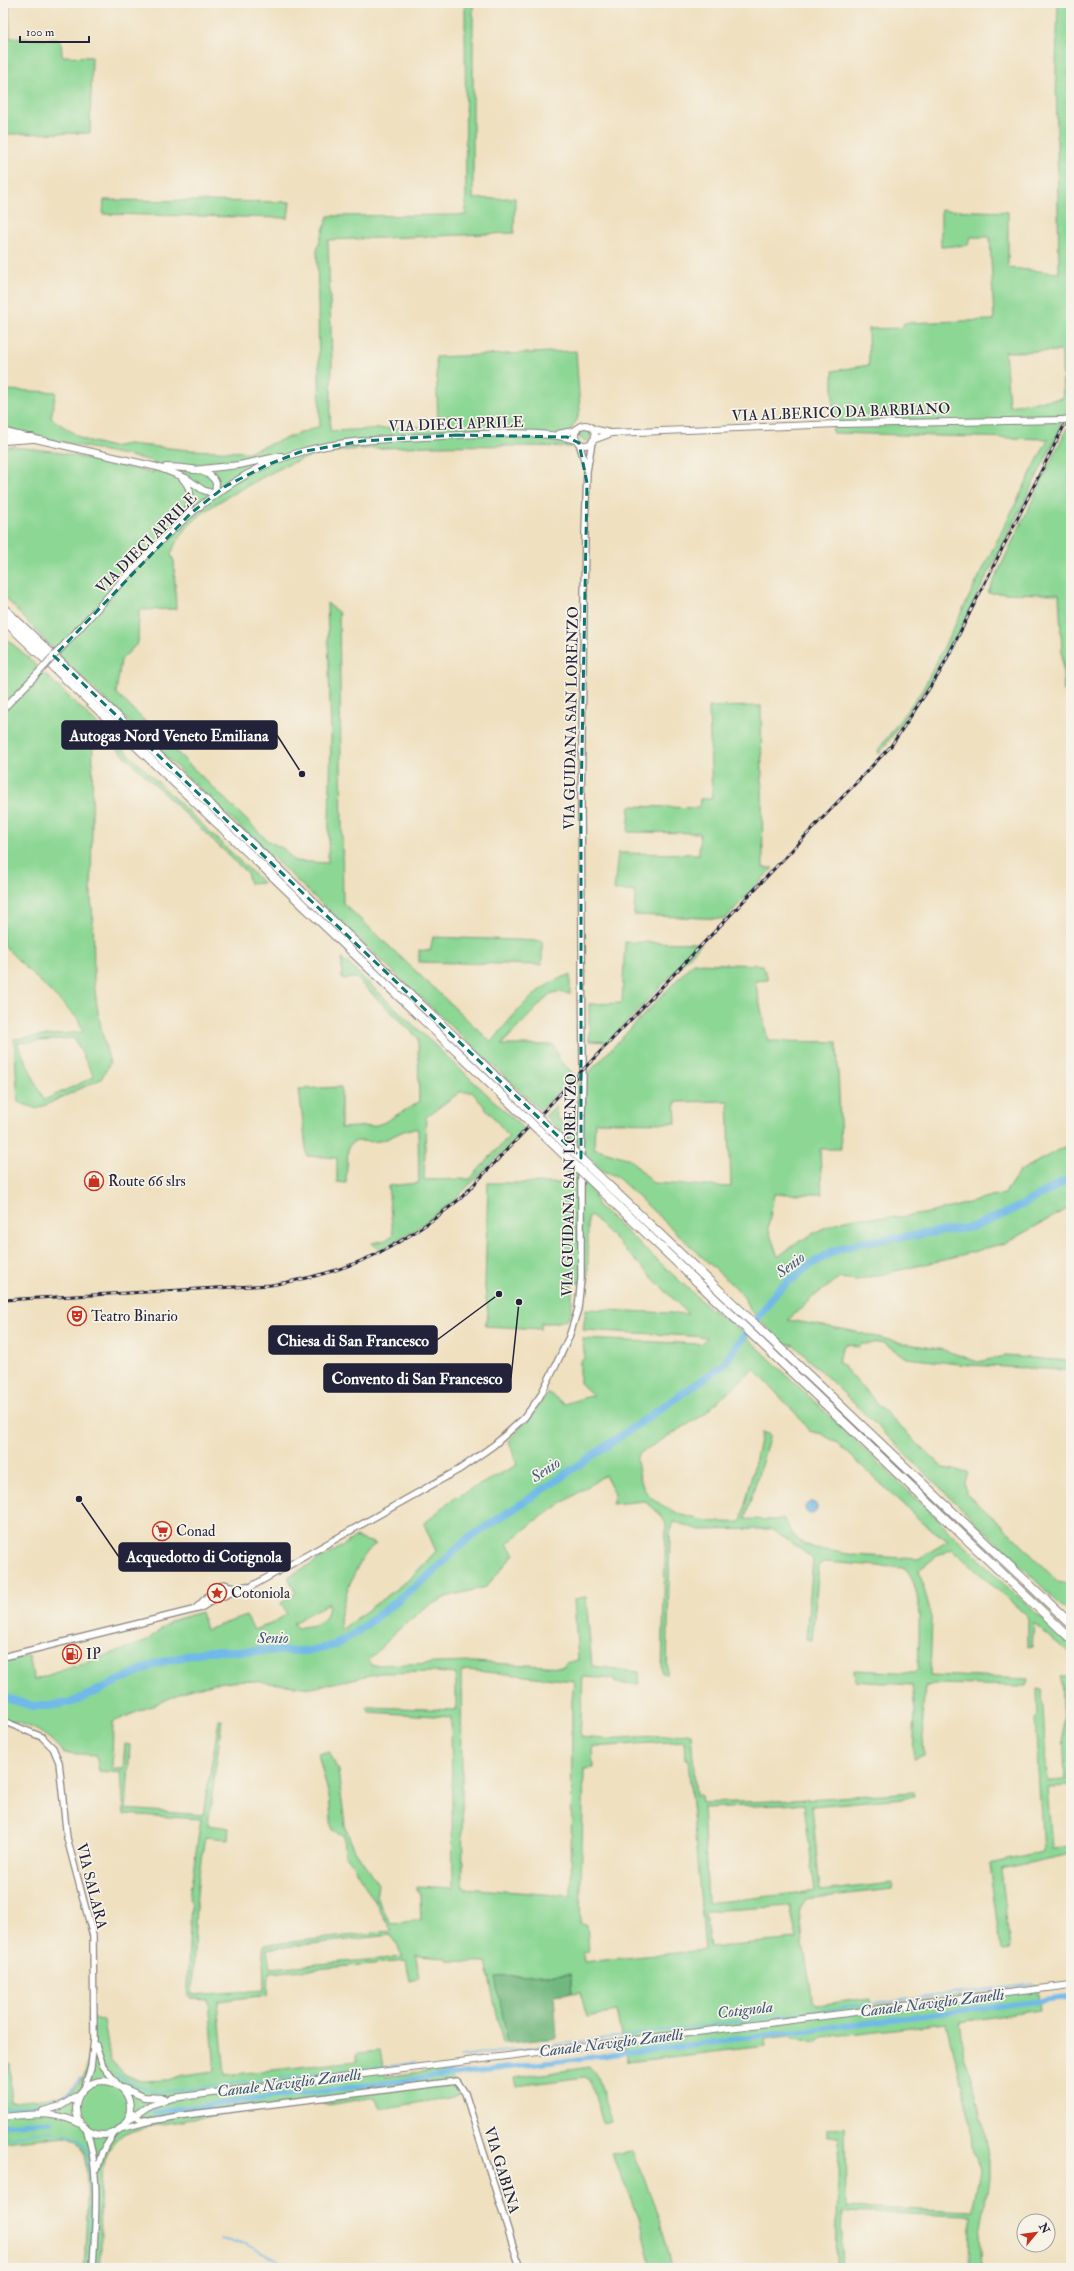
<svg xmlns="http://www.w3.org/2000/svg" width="1074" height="2271" viewBox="0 0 1074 2271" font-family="'IM FELL Double Pica',serif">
<rect width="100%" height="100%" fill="#f7f3e8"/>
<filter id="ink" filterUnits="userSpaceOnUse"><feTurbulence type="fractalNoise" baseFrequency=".025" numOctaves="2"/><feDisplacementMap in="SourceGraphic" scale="8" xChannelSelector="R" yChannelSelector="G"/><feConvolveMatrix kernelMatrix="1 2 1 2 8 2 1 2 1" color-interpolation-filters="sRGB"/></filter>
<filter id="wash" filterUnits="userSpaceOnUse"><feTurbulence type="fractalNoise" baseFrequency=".012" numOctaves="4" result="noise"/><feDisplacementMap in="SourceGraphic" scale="16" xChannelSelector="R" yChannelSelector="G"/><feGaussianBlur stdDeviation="0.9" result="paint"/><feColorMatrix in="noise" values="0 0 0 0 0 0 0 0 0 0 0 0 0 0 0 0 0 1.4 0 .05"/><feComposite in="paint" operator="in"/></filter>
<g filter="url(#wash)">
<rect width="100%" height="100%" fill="#efe0c0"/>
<!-- green -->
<path fill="#8cd794" stroke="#577c68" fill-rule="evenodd" d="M3,3h6l1,35 51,2 1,16 30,1 -2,76 -87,1z
M465,3h8v196l42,-1 -1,35 -186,7 4,122 -2,69 108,-5 -2,-69 140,-6 4,59 -3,10 -5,7 -1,20c-62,-1 -123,-3 -185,1 -28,1 -56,2 -84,11 -25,9 -49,24 -73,37 -22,12 -51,33 -58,59l3,6 2,48 -37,1 -1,33 -17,17 -5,33 152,148 16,8 10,12 34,2 3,-125 -4,-135 12,10 4,290 147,138 4,-1c17,-24 47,-58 76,-65v19l-13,-2 -7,2 -49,51h53l5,15 17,16 -36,34 -480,-453 -57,-62v-149l49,5 101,22v-12l-120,-25 -30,-10v-36l53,2 -5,26 31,21 30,8 16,-3 61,6 59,2 72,-26 -3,-177 11,-33 138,-1z
M1058,3h13v40l-3,1c6,10 1,27 0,39 0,9 1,17 1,26h2v296l-10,18 -2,9 -99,198 -30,54 -51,70 -1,-4 45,-61 125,-250 -215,-6v-62l36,-6 -1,-36 34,-1 2,-5 90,-3 -4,-83h-19l-3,8 -27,2v-37l67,2v56l51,5 -3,-205zM1062,351l1,47 -54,8 -4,-54z
M104,200l186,2 -2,16 -185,-4z
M1067,428l4,1 -2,58 2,204h-7l-5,-97 -71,-1z
M579 435a6 6 0 1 1 12 0a6 6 0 1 1-12 0Z
M3,637l17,13 243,233 -13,1 -3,-11 -143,-137 -8,-1 -3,3 -2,162c4,26 2,52 3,79 2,29 8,56 16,84l-9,16 -64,30 -19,-7 -4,-63 69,-7 -5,-13 -75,-74zM74,1038l20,39 -50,23 -27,-57z
M761,706l2,162h10l-48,51 -91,-4 1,-23 -21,-2 4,-37 81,1 1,-21 -72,-1 2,-26 69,2 1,-9h12l-3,-92z
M433,937l109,4v24l-123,-3v-12l11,1z
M625,942l77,1 -94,99 -19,-1v-37l33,-1z
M342,958l183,172 -74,73 -36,27 -35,20 -8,-7 14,-3 7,-5 -5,-49 31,-3 -1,-54c-15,-2 -25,10 -39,12 -9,2 -20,-2 -28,2l-3,5 -2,35 -9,-1v-24l-30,-2 -8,-67 42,-2v41l32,-2 10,-3 36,-21 -1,-64 -62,-60 -14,1zM460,1092h12l37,44 -39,43 -46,1 2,-63z
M693,963l70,2 5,15 -13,1 13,60 69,1 4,107h-21l2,45h-48l-6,34 10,29c18,-15 54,-37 79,-39 23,-1 43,0 66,-4 27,-5 54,-14 81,-20l16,-23 51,-28v64l-66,36 -62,17 -86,20 -17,-2 -26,18 -26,24 60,10 54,13 42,7 34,12 27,-6 64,5 2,-31v36l-2,6 -4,-2 -96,-5 -63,-7 -22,-15 -22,1 -4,3 -8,-3 -6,1 -6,16 53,57 52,50 25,4 -3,10 1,12 37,32 55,56 13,3v30l-277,-270 -11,-2 -35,-35 -4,-12 -128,-120 -13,-5 -58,-55 11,-10 1,14h19l1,-35zM728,1101l3,86 -78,-4 -23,-24 -36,-11 1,-26 81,1 -1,-21z
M568,1167l22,19 8,20 108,99 19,15 3,-1 217,207 5,7 22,18 32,33 67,60v11l-37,-32 -2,23 -4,1v-30l-76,-68 -15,7 -18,14 13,48 -2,57 98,4 -2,7 -93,-2 -8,3 -3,33 2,35 -11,4 2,-48 -3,-26 -57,-4 -1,-11 60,3 4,-4c0,-27 7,-80 -13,-101l-80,-6 -6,3 -7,75 -6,-1 7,-79c-2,-4 -36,-28 -43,-31l-70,1 -25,-8 -2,1 -3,7 -3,144 -5,-1 4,-150 -4,-7 -17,-15 -33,3 3,-10 -10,-19 -70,46 -28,23 7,10 -28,33 -40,10 -23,12 -27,23 -27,28 2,5 102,-3 91,5 2,-4 12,-3 -4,-61 12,-2 6,69 47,6v12l-24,-1 -1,-4 -31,-2 -3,60 23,2 88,-5 5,61h5l1,8 75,-2 137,-9 1,5 -103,9 8,85 73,-8 -1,6 -86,10 -6,9 3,35 10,59 3,3 54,-7 1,9 166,-21 3,24 -81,12 5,34 12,38 13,66v19l-9,54 2,35h-12l1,-52 -128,-4 -2,56h-5l3,-131h-12v-8l18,-3 1,81 126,5 8,-41 -3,-15 -5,-9 -2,-27 -23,-97 -124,14 -7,5 -27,-6 -24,3 1,7 -139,16 -11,-51 -29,6 -7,-25 -8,1 -2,-19 -74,3 12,66h-5l-17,-81 -39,-1 -1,-3 -30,-2 3,22 -9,3 -4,-20 -137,12 -1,22 -50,6 7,74 132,-14v-8l23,-2 5,26 64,-9 10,28 -79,13 -5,-12 -47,8 -9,-4c-50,7 -100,13 -150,22 -15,3 -35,5 -49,14 -4,3 -11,12 -13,17 -13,35 -3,77 -7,114h-16c1,-25 8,-103 -3,-122 -3,-6 -9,-8 -14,-10l-64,6v-80l7,1 1,39c70,-5 81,-11 78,-84l15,2 6,40 16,15 14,6 28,-1 15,-5 32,-4 -6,-71 -19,-1 -3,-11 4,-86 -2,-4 12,-79 -77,-5 -3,-41 -22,-2 -3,-16 -33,-2c-17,-22 -34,-28 -60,-34v-60l26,-3 5,24 111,-38 26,-21 30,-9 5,18 40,-14 8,14 17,-6 16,-10 -6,-11 15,-10 -8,-16 45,-25 22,-15 21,7c-17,9 -41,68 -35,86l71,-53 24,-26 -12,-27 27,-24 66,-35 -8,-24 40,-48 15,11 29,-9 -13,-12v-22l5,-3 -3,-19 118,5 8,-7 -125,-7 3,-21 102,5 -97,-99 -3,2v66h-16c-1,32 6,40 -31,40v6l-56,-3 3,-12 -3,-27 3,-104h81zM754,1369l44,47 11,15 13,3 15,9 86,80 25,18 -30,18 -64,-4 -40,-7 -15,-7 -9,-10 -7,-13 -6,2 -32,-1 25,-84 -8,-3 -21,90c-33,2 -72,-5 -95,-30 -6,-7 -7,-24 -10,-33l4,-6 62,-37zM329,1603c-2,23 -12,21 -32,25l-4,-5zM467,1670l107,11 -2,20 -1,195 -108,-8 -2,-216zM436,1672l20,2v36l-89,-3 2,5 82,5 2,171 -37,-2 4,10 1,24 -30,4 -15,-27 2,-13 -26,-38 -7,-21 -7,-54 -9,-20 -11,3 11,42 3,34 12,6 1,19 6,7 41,69 -128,14 -1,7 1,38 -72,5c3,-53 2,-106 13,-158l23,2 1,-11 -21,-3 14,-105h-3l-16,95 -77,-6 4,-64 -5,-1 -2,25h-11l1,-47 76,-32 26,-7 30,-3 66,8 69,-15zM684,1741l1,18h3l17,191 -121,12 -1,-9 6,-1 -2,-27 -7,-1 4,-155 9,-1 -1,-21zM804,1804l11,87 -107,12 -5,-95zM790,1906l7,33 -87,8 -5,-34 2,-2zM391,1935l12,22 -133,11 -3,-19z
M1061,1677h10v109l-24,1 5,61 19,-2v8l-70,15 9,80 -9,1 -12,-86 54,-12 -8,-133 3,-4 -1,-26 5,1 5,91 18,-1z
M590,2067l8,10 14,44 -9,2 -13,-43 -5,-3 -69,9 -2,-8z
M632,2151c17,37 32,77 40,117h-21l-12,-51 -27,-63z"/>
<!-- forest -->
<path fill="#71b87e" stroke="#4a6d5c" d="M570,1974l2,19 -18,2 3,43 -49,5 -13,-66z"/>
<!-- water -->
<path fill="#6fb9e8" stroke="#486e92" d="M805 1508a6 6 0 1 1 12 0a6 6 0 1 1-12 0Z"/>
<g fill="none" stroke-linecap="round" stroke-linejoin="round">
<!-- stream -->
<path stroke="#6fb9e8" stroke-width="1.5" d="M460,2057l574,-74
M115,2072c15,12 27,17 45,20l255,-29
M3,2108c34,-4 56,0 78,-30
M3,2138c25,-3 76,-18 85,16l3,68 -2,46
M220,2239l25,5 48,24"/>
<!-- canal -->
<path stroke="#6fb9e8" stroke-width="5" d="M154,2112l917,-115
M3,2125l48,-3"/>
<!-- river -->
<path stroke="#6fb9e8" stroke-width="8" d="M3,1697l29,9h17l24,-4 84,-39 50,-12h104l24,-6 22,-13 75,-59 34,-33 81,-53 175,-121 56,-76 32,-25 24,-14 25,-8 114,-16 38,-16 60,-33"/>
</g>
</g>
<g filter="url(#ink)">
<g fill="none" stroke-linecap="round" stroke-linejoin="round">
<!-- tertiary casing -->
<g stroke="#88817e" stroke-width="8">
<path id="tertiary" d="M579,443l7,23
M581,1160l2,-89 -2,-266 4,-272 2,-62 5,-29
M224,1584l6,2v7l-13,6 -5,-1 -1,-7z
M230,1586l10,2 6,-2
M230,1593l15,-3 215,-121 34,-24 30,-27 15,-20 15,-29 15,-32 9,-28 3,-30v-109
M196,1608l14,-14
M3,1657l198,-49 14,-9
M3,1721l39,16 11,11 6,14 8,76 26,98 1,103 -3,28 -7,22
M96,2045l7,21 16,20
M130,2112l12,8h6
M86,2128c15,45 9,93 7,140
M119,2129l31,-8 35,-6 272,-34 8,12 55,175
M97,2170l5,-18 13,-20"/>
</g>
<!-- secondary casing -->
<g stroke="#88817e" stroke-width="8">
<path id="secondary" d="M575 435a10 10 0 1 1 20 0a10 10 0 1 1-20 0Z
M593,429l17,4
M5,432l152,35 29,11 17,12 12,4
M558,434l19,-4
M593,440l19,-7 226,-9 224,-4
M166,467c14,1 44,0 50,16l-1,11
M193,470l46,-5 42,-9
M181,477c12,11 12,25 4,39
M65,644c66,-71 137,-165 236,-192 45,-13 94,-13 141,-16 33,-2 106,-7 135,5
M3,709l35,-36
M76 2108a27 27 0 1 1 54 0a27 27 0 1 1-54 0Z
M123,2088l21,9 20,1
M43,2111l18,-5 20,-13
M3,2117c32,-3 50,-7 80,8
M128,2120l22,-15 23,-7 898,-113"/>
</g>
<!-- motorway casing -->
<g stroke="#88817e" stroke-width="10">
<path id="motorway" d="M3,431l2,1
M3,440l29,-2
M3,608l433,411
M3,619l427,407
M607,1184l464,440
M602,1191l469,448"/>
</g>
<!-- tertiary -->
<use href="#tertiary" stroke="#fff" stroke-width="5.5"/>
<!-- secondary -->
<use href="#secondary" stroke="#fff" stroke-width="6"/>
<!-- motorway -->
<use href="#motorway" stroke="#fff" stroke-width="8"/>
<!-- rail casing -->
<g stroke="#22223b" stroke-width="3">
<path id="rail" d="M3,1300l268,-15c81,-13 127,-36 190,-87l430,-452 49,-74 131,-260"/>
</g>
<!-- rail -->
<use href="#rail" stroke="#f7f3e8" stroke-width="1.5" stroke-dasharray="4.5" stroke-linecap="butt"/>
<!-- secondary-bridge casing -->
<g stroke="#88817e" stroke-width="8" stroke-linecap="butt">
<path id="secondary-bridge" d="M1062,420l9,-1
M38,673l27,-29"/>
</g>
<!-- motorway-bridge casing -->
<g stroke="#88817e" stroke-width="10" stroke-linecap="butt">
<path id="motorway-bridge" d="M436,1019l171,165
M430,1026l172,165"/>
</g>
<!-- secondary-bridge -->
<use href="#secondary-bridge" stroke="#fff" stroke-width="6"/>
<!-- motorway-bridge -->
<use href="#motorway-bridge" stroke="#fff" stroke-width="8"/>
</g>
</g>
<!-- marked area -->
<path fill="none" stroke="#0f766e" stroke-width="3" stroke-dasharray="8 5" stroke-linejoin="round" d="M457,435l110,2 12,6 8,40 -6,322v353l-527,-502 137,-143 35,-27 41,-21 33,-13 62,-11z"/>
<!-- icons -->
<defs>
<g id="shop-ring" transform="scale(1)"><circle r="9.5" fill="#f7f3e8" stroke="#c8321e" stroke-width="1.5"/><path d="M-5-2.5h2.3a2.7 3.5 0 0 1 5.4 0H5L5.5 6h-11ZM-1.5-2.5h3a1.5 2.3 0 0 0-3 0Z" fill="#c8321e"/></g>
<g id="theatre-ring" transform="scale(1)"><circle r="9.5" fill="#f7f3e8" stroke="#c8321e" stroke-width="1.5"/><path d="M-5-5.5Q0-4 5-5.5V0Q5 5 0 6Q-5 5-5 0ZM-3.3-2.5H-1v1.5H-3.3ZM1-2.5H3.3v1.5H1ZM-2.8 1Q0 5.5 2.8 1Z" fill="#c8321e"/></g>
<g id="supermarket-ring" transform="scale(1)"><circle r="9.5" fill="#f7f3e8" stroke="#c8321e" stroke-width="1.5"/><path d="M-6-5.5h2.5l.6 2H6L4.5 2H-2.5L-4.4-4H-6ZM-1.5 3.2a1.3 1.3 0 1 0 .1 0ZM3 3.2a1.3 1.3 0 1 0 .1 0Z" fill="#c8321e"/></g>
<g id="sight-ring" transform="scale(1)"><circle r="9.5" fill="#f7f3e8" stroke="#c8321e" stroke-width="1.5"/><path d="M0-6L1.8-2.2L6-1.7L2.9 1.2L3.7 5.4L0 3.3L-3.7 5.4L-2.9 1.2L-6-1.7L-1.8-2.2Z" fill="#c8321e"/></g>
<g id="fuel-ring" transform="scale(1)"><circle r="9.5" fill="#f7f3e8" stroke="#c8321e" stroke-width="1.5"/><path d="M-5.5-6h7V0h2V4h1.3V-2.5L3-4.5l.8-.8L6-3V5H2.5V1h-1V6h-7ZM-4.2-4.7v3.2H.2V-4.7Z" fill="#c8321e"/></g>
</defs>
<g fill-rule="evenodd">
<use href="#shop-ring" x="94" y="1181"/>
<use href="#theatre-ring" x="77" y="1316"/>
<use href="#supermarket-ring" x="162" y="1531"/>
<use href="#sight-ring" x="217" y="1593"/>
<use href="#fuel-ring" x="72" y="1654"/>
</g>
<g text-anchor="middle" stroke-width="3.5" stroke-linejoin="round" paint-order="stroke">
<!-- street labels -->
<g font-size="15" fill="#22223b" stroke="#f7f3e8">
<text transform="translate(841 412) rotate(-2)" y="5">VIA ALBERICO DA BARBIANO</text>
<text transform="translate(456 424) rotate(-2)" y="5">VIA DIECI APRILE</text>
<text transform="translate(146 543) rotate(-45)" y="5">VIA DIECI APRILE</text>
<text transform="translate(571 718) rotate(-89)" y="5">VIA GUIDANA SAN LORENZO</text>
<text transform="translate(569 1185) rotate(-89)" y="5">VIA GUIDANA SAN LORENZO</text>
<text transform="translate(92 1886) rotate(76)" y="5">VIA SALARA</text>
<text transform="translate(502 2170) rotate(73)" y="5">VIA GABINA</text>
</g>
<!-- poi labels -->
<g font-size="15" fill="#22223b" stroke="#f7f3e8" text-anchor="start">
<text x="108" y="1186">Route 66 slrs</text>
<text x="91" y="1321">Teatro Binario</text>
<text x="176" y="1536">Conad</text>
<text x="231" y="1598">Cotoniola</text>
<text x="86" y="1659">IP</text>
</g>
<!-- water labels -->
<g font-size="16" font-style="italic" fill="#3d5778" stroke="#f7f3e8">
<text transform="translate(790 1264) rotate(-37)" y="6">Senio</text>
<text transform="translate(545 1469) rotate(-34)" y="6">Senio</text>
<text x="273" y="1643">Senio</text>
<text transform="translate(932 2002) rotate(-7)" y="6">Canale Naviglio Zanelli</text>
<text transform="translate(745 2009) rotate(-7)" y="6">Cotignola</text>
<text transform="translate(611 2042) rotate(-7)" y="6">Canale Naviglio Zanelli</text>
<text transform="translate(289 2082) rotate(-7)" y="6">Canale Naviglio Zanelli</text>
</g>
</g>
<!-- callouts -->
<path fill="none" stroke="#22223b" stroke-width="1.5" d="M302 774L277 735M499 1294L437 1340M519 1302L511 1378M79 1499L119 1557"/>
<g fill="#22223b" stroke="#f7f3e8" stroke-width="1.5">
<circle cx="302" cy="774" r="4"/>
<circle cx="499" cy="1294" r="4"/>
<circle cx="519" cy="1302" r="4"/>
<circle cx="79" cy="1499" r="4"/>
</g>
<g fill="#22223b" stroke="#22223b" stroke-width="1.5">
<rect x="62" y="721" width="215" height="28" rx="4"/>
<rect x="269" y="1326" width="168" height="28" rx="4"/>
<rect x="324" y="1364" width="187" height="28" rx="4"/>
<rect x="119" y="1543" width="171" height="28" rx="4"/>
</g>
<g font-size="16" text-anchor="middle" font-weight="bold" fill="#fff">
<text x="169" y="741">Autogas Nord Veneto Emiliana</text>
<text x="353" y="1346">Chiesa di San Francesco</text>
<text x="417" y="1384">Convento di San Francesco</text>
<text x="204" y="1562">Acquedotto di Cotignola</text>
</g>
<!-- margin -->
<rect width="1074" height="2271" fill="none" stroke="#f7f3e8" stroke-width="16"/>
<!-- north arrow -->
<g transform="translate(1036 2233) rotate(61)"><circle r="19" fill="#f7f3e8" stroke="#a29fa3"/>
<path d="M0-3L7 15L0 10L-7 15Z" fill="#c8321e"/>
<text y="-6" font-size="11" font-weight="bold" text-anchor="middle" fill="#22223b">N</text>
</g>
<!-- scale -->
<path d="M20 36v6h69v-6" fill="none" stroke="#22223b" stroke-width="2"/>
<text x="26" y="36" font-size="12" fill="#22223b" stroke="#f7f3e8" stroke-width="3" paint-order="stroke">100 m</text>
</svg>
